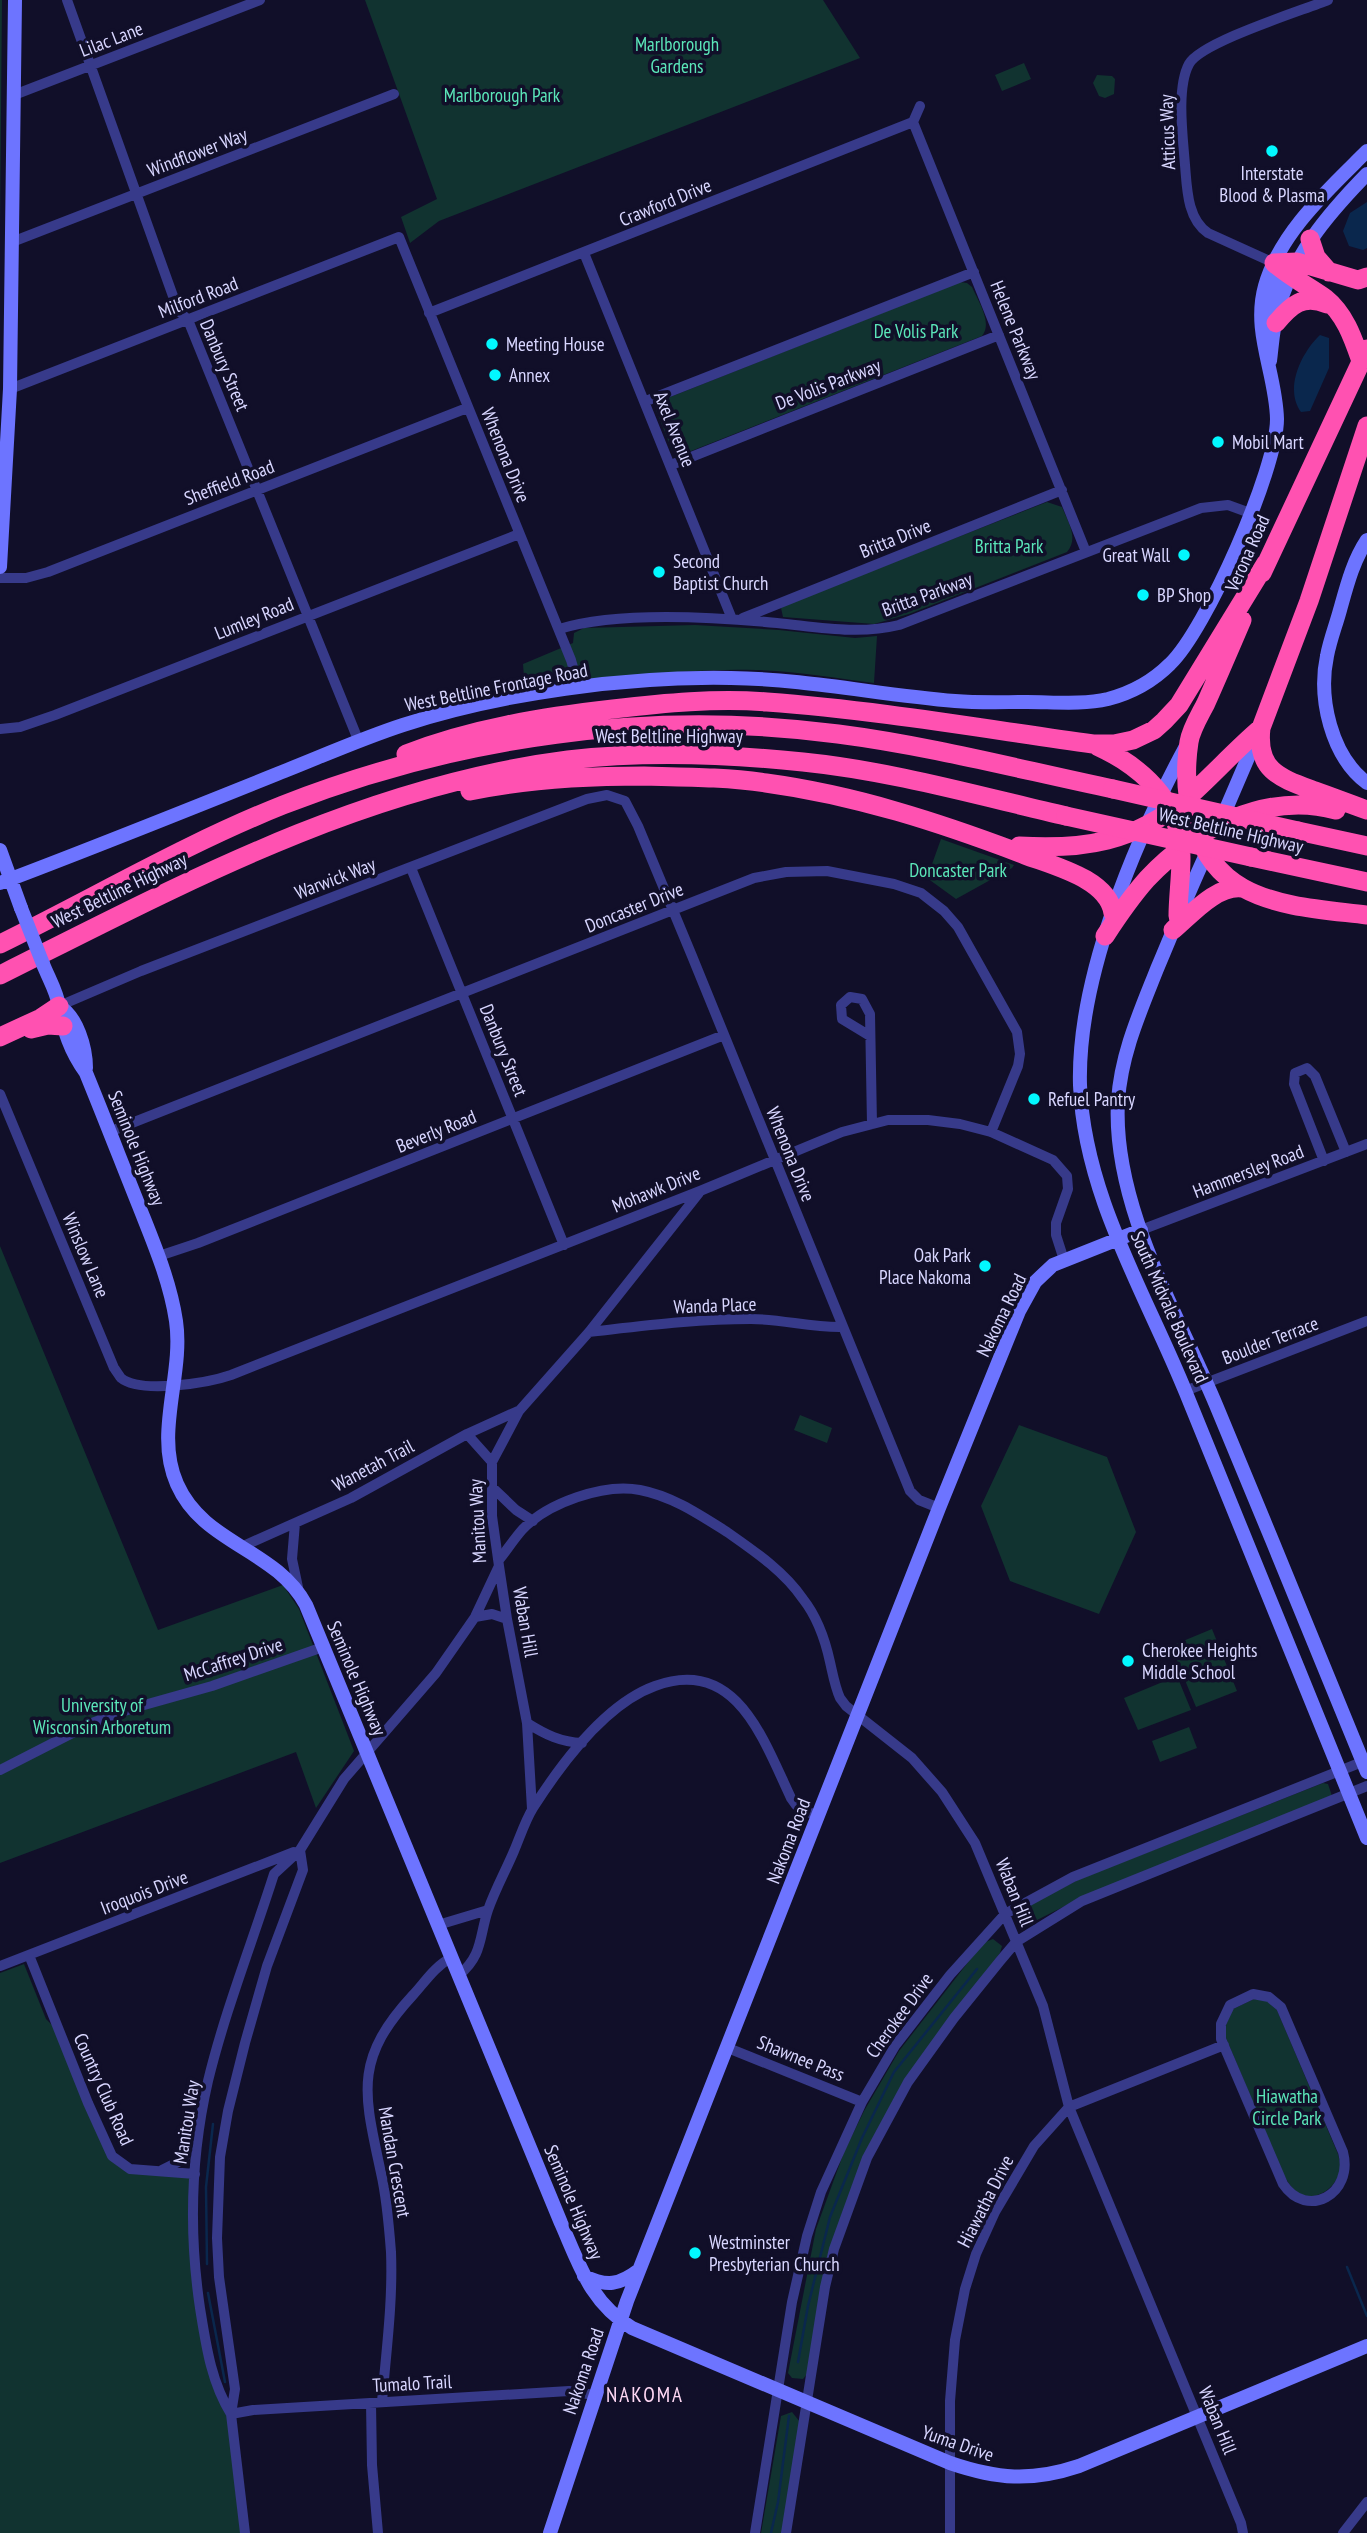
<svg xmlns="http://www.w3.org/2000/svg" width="1367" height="2533" viewBox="0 0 1367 2533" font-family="'PT Sans Narrow',sans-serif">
<rect width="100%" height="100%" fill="#110f29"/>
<!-- green -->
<path fill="#113330" d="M0,0h2l-2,226z
M365,0h458l37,58 -421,163 -29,22 -9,-26 36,-18z
M1024,63l7,16 -29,12 -7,-16z
M1097,75l15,1 3,3 -1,15 -9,4 -6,-2 -6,-13z
M960,282l7,1 5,4c6,14 21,36 10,49l-301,119 -9,-5 -16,-40 4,-9z
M1047,502l15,5c6,15 17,31 5,45l-158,62 -35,10 -91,-7 -2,-9 6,-4z
M695,625l84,5 76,8 22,-2 -3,47c-39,-5 -78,-12 -118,-13 -77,-2 -154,9 -231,20l-2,-26 50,-21 1,-10 10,-5z
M941,839l73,26 -2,3 -56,31 -29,-21z
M0,1246l158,384 125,-45 16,24 55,142 -38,57 -20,-56 -296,111z
M800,1415l32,13 -5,15 -33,-13z
M1019,1425l88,32 29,75 -37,82 -89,-33 -29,-75z
M1212,1629l25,62 -41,16 -25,-61z
M1177,1676l14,34 -53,20 -14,-32z
M1189,1727l8,21 -37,14 -8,-21z
M1323,1783l5,1 4,12 -257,105 -50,25 -5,-4v-11l5,-4 55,-28z
M993,1939l9,7 -2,7 -81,106 -66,124 -45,190 -5,6 -11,-1 -4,-5 28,-144 28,-77 20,-41 35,-60 84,-108z
M24,1964l22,55 13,13 60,131 76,11 -1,24 11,140 26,76 14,119h-245v-560z
M1254,1999l13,2 10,9 61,144c1,5 4,12 2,17 -4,16 -23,31 -40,23 -9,-5 -14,-15 -18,-23l-56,-133v-13l7,-16z
M792,2412l8,10 -18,111h-21l20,-117z"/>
<!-- water -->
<path fill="#0a274d" d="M1367,202v46l-4,2 -14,-4 -6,-15 7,-18z
M1320,335l9,3v30l-19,43 -9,1c-17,-23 0,-59 19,-77z"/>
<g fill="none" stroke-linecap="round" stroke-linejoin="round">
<!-- stream -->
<path stroke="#0a274d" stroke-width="2.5" d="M207,2264l-1,-77 7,-63
M1347,2267l20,49
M208,2293l17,89
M798,2362l10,-56 22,-89 32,-79 32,-66 83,-103
M771,2533l7,-31 11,-86"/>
<!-- street -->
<path stroke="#373a8a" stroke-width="10" d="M67,0l111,310 10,10 171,422
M14,95l246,-95
M913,122l173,430
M913,122l7,-16
M12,242l382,-148
M584,253l148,366
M1274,263l-66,-30c-21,-14 -21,-45 -23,-68 -2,-27 -9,-77 4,-101 12,-22 112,-53 139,-64
M429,313l484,-191
M10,389l389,-152 172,423 8,28
M646,401l328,-129
M671,465l328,-130
M0,578h26l22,-6 419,-164
M743,618l319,-128
M559,629c58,-18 156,-12 218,-6 41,4 81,12 122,2l302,-117 27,-3 22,8
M0,729l20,-2 35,-12 464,-181
M411,868l153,377
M59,1006l82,-35 446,-172 20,-4 18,6 13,25 54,130 218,535 9,9 20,8
M870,1036l-28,-17 -1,-14 9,-8 12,2 8,15 2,110
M0,1094l114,274c1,1 6,9 7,10 19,16 87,5 110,-3l469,-184 142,-59 46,-12h40l32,4 31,8 62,28 14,16 1,13 -12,34v12l8,25
M109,1132l645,-254 32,-6 41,-1 67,13 27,9 23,18 14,16 59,105 3,22 -2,12 -27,66
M1324,1161l-30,-77 1,-11 12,-5 8,8 31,76
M1141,1230l226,-86
M159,1256l39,-13 526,-208
M589,1332c54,-6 108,-13 162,-13 31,0 61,9 92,8
M1185,1391l182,-70
M467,1434l25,28
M493,1488l23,22 17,11
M295,1523l-3,36 7,33
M241,1547l110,-49 116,-64 51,-23
M499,1560c8,-10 15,-21 23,-30 25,-27 82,-47 118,-40 32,6 60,25 87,42 27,19 57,39 76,67 15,19 22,40 27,63 3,13 5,25 10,36l6,8 66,52 30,34 33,51 68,163 26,101 172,416 2,10
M499,1566l8,53 20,104 5,86
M475,1617l17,-3 15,5
M527,1723c19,12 34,19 55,20
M0,1770l92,-47 38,-14 82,-23 111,-39
M438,1925l50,-15
M29,1955l59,148 24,53 18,13 65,5
M0,1966l294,-114
M459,1975c24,-20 20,-38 29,-65 7,-20 18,-40 26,-59 6,-14 11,-30 19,-43 28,-44 72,-104 122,-122 81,-30 108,53 136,112l5,7 22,12
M1253,1994l16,3 12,10 62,145c11,42 -36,68 -60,32l-62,-145v-15l9,-19z
M728,2048l134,54
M162,2170l20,-10 15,-19
M382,2402c4,-50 11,-99 9,-150 -2,-26 -4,-53 -10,-79 -17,-80 -28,-113 32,-178 12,-13 22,-29 38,-37
M371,2403l1,62 6,68
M231,2414c-20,-32 -25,-69 -31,-106 -11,-74 -9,-153 8,-227 17,-70 44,-138 66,-207l26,-24 44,-71 92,-106 39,-56 24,-51 -7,-50v-54l27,-51 70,-79 110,-139
M231,2414l22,-4 316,-19 25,4
M245,2533l-14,-119 4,-25 -16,-112 -2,-39 3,-81 8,-46 17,-68 22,-77 36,-96 -3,-20
M755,2533l37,-231 15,-66 14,-44 41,-90 33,-56 55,-71 55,-61 68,-37 294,-117
M786,2533l39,-246 9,-38 33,-91 41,-76 46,-64 46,-57 16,-19 66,-41 285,-115
M950,2533v-132l5,-61 10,-51 11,-35 19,-42 39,-66 35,-39 155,-62
M1343,2533l24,-31"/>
<!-- secondary -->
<path stroke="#6d74ff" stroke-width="14" d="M1270,313l6,-29 -2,-17
M1270,361c2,-16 3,-33 7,-48 15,-57 50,-98 90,-139
M1367,540c-14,21 -20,45 -27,70 -4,15 -10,30 -13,46 -9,42 4,100 40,127
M0,567l10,-178 5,-389
M1185,748c-50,93 -108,230 -105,337 4,110 66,209 106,308 61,148 120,297 181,445
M1220,823l39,-91
M1209,848c-19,40 -35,81 -52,121 -17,43 -36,85 -39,132 -6,103 59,211 98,304 51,122 101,245 151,367
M0,850l21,58
M0,883c93,-35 185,-72 277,-109 41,-16 83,-35 126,-49 98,-32 225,-49 328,-47 76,1 149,17 224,23 24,2 48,1 72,1 27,0 55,3 81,-3 23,-6 45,-18 62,-35 36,-34 107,-195 107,-245 -1,-46 -25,-87 -12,-133 15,-54 64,-97 102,-135
M43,964c5,13 14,28 16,42 5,25 11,45 27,67 18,44 35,88 53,133 15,38 31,75 37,115 8,54 -22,112 1,163 27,61 98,64 129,121l255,618c19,43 29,79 71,105l318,135c47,16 81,19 129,3l288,-120
M59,1006c18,10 27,42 27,62
M584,2276c23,11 35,9 55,-6
M550,2533l77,-232 312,-793 80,-197 16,-29 18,-17 88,-35"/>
<!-- highway -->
<path stroke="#ff51b1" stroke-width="19" d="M1310,239l6,18 13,15
M1274,263c16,14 34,23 51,35 20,16 28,40 36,63
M1274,263l23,-1 61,18 9,-3
M1276,323c15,-18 27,-29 51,-19
M1367,426l-58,175 -48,127c-5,43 19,50 54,63 17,6 35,13 52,19
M1262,573l105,-224
M1242,620c-12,28 -24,56 -36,83 -6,12 -15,26 -17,39 -8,52 4,119 54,146 36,20 84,22 124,27
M1097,746c37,17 74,46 82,89 5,25 -1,55 -1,81
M406,754c67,-26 137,-37 207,-45 51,-6 103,-11 154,-7 109,8 218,27 326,42h21l19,-4 21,-10 10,-9 15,-16 87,-142
M470,791c57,-12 116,-15 174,-15 40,1 82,1 122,7 89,12 175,40 259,72 29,11 83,24 88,58
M1298,831l69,15
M1019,846c65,4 115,-4 167,-47 26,-23 49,-49 75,-71
M1251,857l116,25
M1173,930c18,-15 43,-45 69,-42
M1105,936c13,-20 26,-39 42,-57 47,-50 120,-88 189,-69
M0,944c94,-46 185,-100 283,-139 176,-69 367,-96 555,-71 93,12 184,36 275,55
M0,975c182,-91 363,-189 568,-215 77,-9 158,-6 235,2 89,9 176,34 263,54
M31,1029l17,-4 15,1
M0,1037l41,-19 18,-12"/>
<!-- secondary-bridge -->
<path stroke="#6d74ff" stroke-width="14" d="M21,908l22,56"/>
<!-- highway-bridge -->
<path stroke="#ff51b1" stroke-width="19" d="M1113,789l185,42
M1066,816l185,41"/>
</g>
<!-- markers -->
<g fill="#02f8ff" stroke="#110f29" stroke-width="2.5">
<circle cx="1272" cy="151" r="7"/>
<circle cx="492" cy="344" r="7"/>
<circle cx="495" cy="375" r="7"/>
<circle cx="1218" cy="442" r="7"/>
<circle cx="1184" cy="555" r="7"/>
<circle cx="659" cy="572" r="7"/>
<circle cx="1143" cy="595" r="7"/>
<circle cx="1034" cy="1099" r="7"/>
<circle cx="985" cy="1266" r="7"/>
<circle cx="1128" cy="1661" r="7"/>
<circle cx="695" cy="2253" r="7"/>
</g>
<g text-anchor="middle" stroke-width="7" stroke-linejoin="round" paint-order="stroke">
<!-- street labels -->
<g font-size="19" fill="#d8d6ff" stroke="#110f29">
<text transform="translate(111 39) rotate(-21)" y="7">Lilac Lane</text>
<text transform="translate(1167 132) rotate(-92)" y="7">Atticus Way</text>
<text transform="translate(197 152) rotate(-21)" y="7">Windflower Way</text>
<text transform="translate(665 202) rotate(-22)" y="7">Crawford Drive</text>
<text transform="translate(198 297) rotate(-21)" y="7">Milford Road</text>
<text transform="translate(1016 330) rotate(68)" y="7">Helene Parkway</text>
<text transform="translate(225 365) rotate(67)" y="7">Danbury Street</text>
<text transform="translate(828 384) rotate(-21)" y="7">De Volis Parkway</text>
<text transform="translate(675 429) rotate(68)" y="7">Axel Avenue</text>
<text transform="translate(506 455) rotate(68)" y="7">Whenona Drive</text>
<text transform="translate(229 482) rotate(-21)" y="7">Sheffield Road</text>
<text transform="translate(895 538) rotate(-22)" y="7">Britta Drive</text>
<text transform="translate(1247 553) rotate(-66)" y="7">Verona Road</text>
<text transform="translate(927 594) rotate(-20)" y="7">Britta Parkway</text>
<text transform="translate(254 618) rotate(-22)" y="7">Lumley Road</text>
<text transform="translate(496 687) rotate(-11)" y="7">West Beltline Frontage Road</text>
<text x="669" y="743">West Beltline Highway</text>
<text transform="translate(1231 830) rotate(13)" y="7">West Beltline Highway</text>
<text transform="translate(335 878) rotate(-21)" y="7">Warwick Way</text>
<text transform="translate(119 890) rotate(-26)" y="7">West Beltline Highway</text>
<text transform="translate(634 907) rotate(-22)" y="7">Doncaster Drive</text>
<text transform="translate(504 1050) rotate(68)" y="7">Danbury Street</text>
<text transform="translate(436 1131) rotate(-22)" y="7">Beverly Road</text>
<text transform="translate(137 1148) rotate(68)" y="7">Seminole Highway</text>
<text transform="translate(791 1154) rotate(68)" y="7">Whenona Drive</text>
<text transform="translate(1248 1171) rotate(-21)" y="7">Hammersley Road</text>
<text transform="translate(656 1189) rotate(-22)" y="7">Mohawk Drive</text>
<text transform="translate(86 1255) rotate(67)" y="7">Winslow Lane</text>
<text transform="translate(715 1305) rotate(-2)" y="7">Wanda Place</text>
<text transform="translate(1170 1307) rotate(66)" y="7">South Midvale Boulevard</text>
<text transform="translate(1001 1315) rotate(-64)" y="7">Nakoma Road</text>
<text transform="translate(1270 1340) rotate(-21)" y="7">Boulder Terrace</text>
<text transform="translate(373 1465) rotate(-28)" y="7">Wanetah Trail</text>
<text transform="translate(477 1521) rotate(-93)" y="7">Manitou Way</text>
<text transform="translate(526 1622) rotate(80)" y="7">Waban Hill</text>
<text transform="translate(233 1659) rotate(-18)" y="7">McCaffrey Drive</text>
<text transform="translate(357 1678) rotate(67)" y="7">Seminole Highway</text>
<text transform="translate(788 1841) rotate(-69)" y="7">Nakoma Road</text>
<text transform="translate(144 1892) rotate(-21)" y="7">Iroquois Drive</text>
<text transform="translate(1015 1892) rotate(68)" y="7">Waban Hill</text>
<text transform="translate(899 2015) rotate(-54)" y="7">Cherokee Drive</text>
<text transform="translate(801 2058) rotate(22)" y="7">Shawnee Pass</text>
<text transform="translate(104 2089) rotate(66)" y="7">Country Club Road</text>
<text transform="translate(186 2122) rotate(-81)" y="7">Manitou Way</text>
<text transform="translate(395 2162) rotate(80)" y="7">Mandan Crescent</text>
<text transform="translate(985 2201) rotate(-63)" y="7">Hiawatha Drive</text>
<text transform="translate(574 2202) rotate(67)" y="7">Seminole Highway</text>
<text transform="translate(583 2371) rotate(-71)" y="7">Nakoma Road</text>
<text transform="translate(412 2383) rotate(-3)" y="7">Tumalo Trail</text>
<text transform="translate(1218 2420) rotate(68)" y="7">Waban Hill</text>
<text transform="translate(958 2443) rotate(19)" y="7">Yuma Drive</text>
</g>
<!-- park labels -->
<g font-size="19" fill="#5be6b9" stroke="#110f29">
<text x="677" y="51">Marlborough<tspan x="677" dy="22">Gardens</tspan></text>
<text x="502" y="102">Marlborough Park</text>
<text x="916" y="338">De Volis Park</text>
<text x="1009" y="553">Britta Park</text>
<text x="958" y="877">Doncaster Park</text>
<text x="102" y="1712">University of<tspan x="102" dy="22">Wisconsin Arboretum</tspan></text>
<text x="1287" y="2103">Hiawatha<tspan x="1287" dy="22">Circle Park</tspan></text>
</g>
<!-- poi labels -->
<g font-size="19" fill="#d8d6ff" stroke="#110f29" text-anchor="start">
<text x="1272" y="180" text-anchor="middle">Interstate<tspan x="1272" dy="22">Blood &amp; Plasma</tspan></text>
<text x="506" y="351">Meeting House</text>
<text x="509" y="382">Annex</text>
<text x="1232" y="449">Mobil Mart</text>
<text x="1170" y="562" text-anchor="end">Great Wall</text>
<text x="673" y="568">Second<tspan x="673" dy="22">Baptist Church</tspan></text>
<text x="1157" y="602">BP Shop</text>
<text x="1048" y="1106">Refuel Pantry</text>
<text x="971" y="1262" text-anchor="end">Oak Park<tspan x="971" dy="22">Place Nakoma</tspan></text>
<text x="1142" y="1657">Cherokee Heights<tspan x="1142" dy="22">Middle School</tspan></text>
<text x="709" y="2249">Westminster<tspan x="709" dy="22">Presbyterian Church</tspan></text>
</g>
<!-- neighbourhood labels -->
<g font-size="21" letter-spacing="2" fill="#ffd8f4" stroke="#110f29">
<text x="645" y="2402">NAKOMA</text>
</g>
</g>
</svg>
